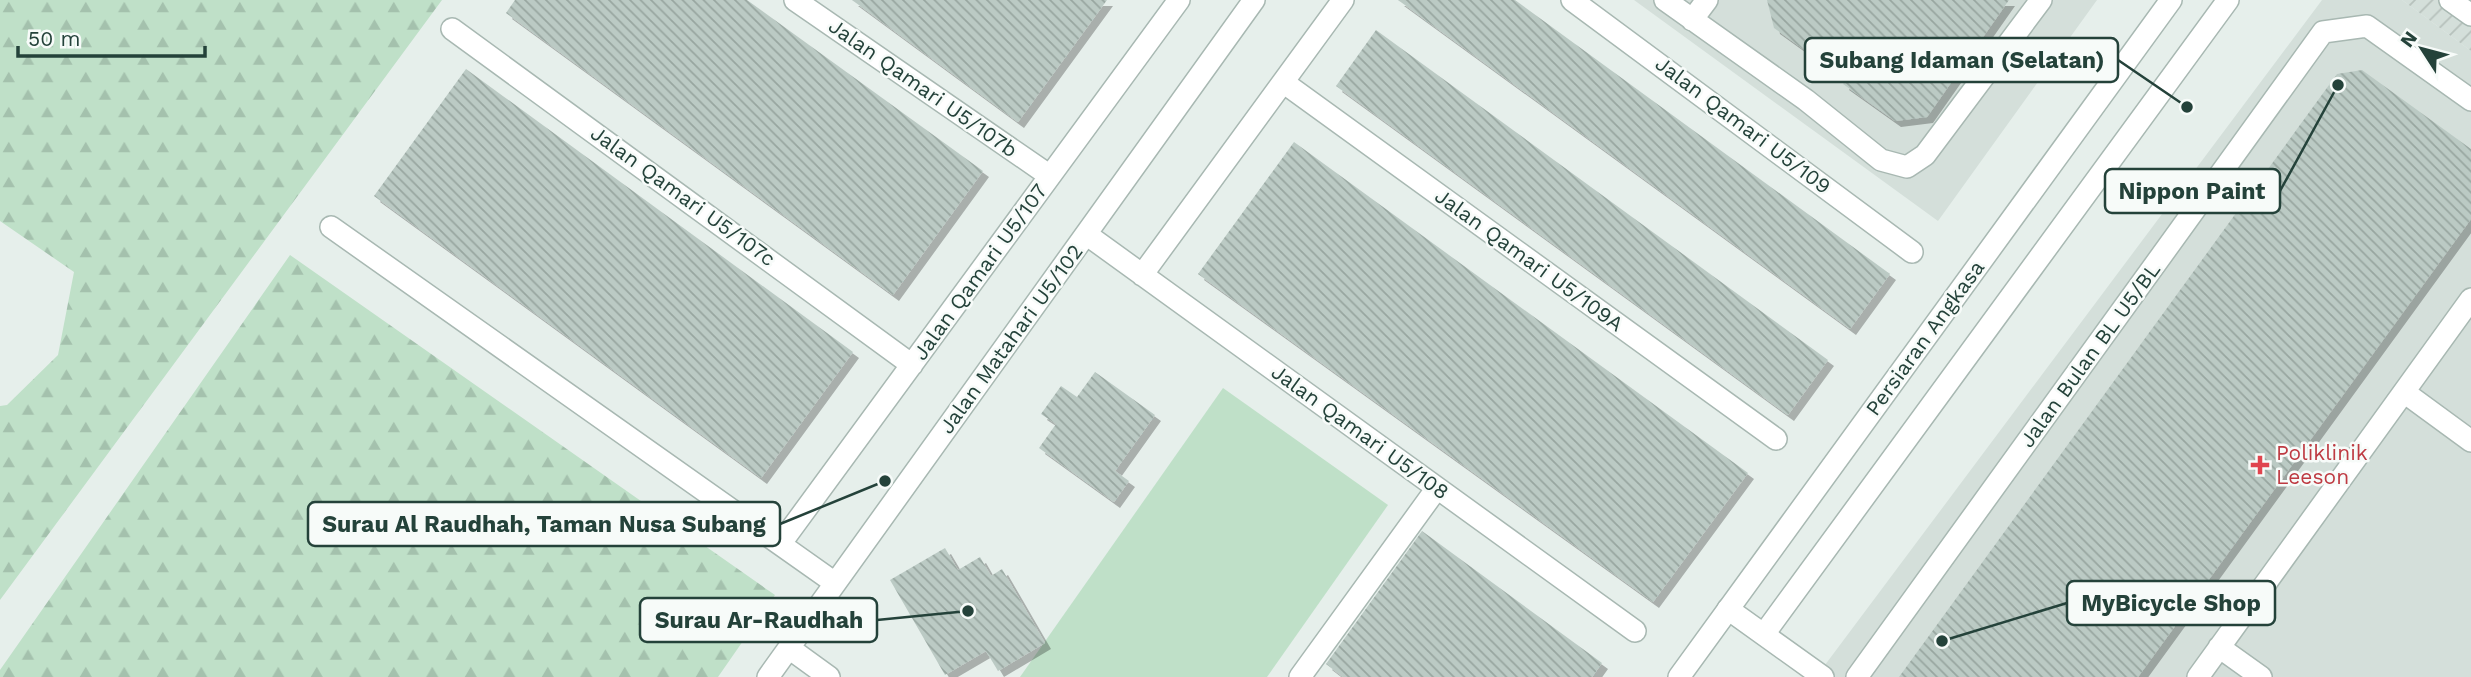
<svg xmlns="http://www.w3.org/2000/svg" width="2471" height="677" viewBox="0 0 2471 677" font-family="'Work Sans',sans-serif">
<defs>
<pattern id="industrial-furrows" width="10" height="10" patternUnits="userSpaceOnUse" patternTransform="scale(1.75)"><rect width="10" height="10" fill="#d4dfda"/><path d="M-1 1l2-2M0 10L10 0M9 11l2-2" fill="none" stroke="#b6c1bc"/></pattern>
<pattern id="forest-firs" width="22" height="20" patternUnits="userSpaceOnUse" patternTransform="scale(1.75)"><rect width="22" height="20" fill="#bfe0c8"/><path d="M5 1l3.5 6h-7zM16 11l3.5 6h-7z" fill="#a4c1ad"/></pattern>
<pattern id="building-back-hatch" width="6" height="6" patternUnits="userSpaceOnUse" patternTransform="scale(1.75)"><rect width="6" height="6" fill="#bbcac4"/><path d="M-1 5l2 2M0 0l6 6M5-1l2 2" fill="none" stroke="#98a6a0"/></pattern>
<filter id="shadow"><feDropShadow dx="6" dy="6" stdDeviation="0" flood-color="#0004"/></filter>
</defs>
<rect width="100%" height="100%" fill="#e6efeb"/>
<!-- built -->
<path fill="#d4dfda" d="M1634,0h463l-159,221z
M2322,0h80l69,51v626h-655z"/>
<!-- industrial -->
<path fill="url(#industrial-furrows)" d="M2402,0h69v51z"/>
<!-- forest -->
<path fill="url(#forest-firs)" d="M0,0h442l-442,600v-194l7,-1 51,-50 16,-83 -74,-51z
M290,255l485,340 -57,82h-718v-7z"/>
<!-- green -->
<path fill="#bfe0c8" d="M1223,388l165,117 -121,172h-247z"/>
<!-- building -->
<path fill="url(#building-back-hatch)" filter="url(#shadow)" d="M515,0h232l236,171 -90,124 -387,-282z
M852,0h255l-89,122z
M1398,0h117l375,274 -40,55z
M1767,0h242l-82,117 -32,4 -52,-37 3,-4 -72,-52z
M1376,30l452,330 -40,55 -452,-329z
M466,69l387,283 -92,126 -387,-282z
M2362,70l109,79v70l-333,458h-239l438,-603z
M1294,142l454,331 -95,129 -455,-328z
M1095,372l60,43 -40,56 14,10 -15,21 -75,-54 17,-24 -15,-10 20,-28 16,11z
M1422,531l180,132 -10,14h-249l-17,-13z
M945,548l13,22 22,-13 11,19 11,-7 43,74 -47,28 -12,-20 -41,24 -55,-95z"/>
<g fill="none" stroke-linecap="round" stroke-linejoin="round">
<!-- minor casing -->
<g stroke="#a8b8b2" stroke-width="24">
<path id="minor" d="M795,0l255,176
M1572,0l340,252
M1665,0l141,100 75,60 26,7 18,-12 116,-155
M2450,0l21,15
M1692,20l15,-20
M452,29l460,336
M1283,82l493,357
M331,227l504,356
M1086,234l549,397
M1142,275l201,-275
M2404,392l67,49
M781,543l398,-543
M1728,609l95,68
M2219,647l42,30
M789,648l40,29
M768,677l486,-677
M1300,677l137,-189
M1857,677l466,-645 44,-6 104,74
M2198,677l273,-378"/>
</g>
<!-- tertiary casing -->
<g stroke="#a8b8b2" stroke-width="24">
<path id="tertiary" d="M1764,634l464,-634
M1679,677l492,-677"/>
</g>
<!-- minor -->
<use href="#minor" stroke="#fff" stroke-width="21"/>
<!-- tertiary -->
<use href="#tertiary" stroke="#fff" stroke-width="21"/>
</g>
<!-- markers -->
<path fill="#e0444e" stroke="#f7fbf9" stroke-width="2.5" d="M2256.5 454.5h7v7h7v7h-7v7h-7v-7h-7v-7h7z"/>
<g text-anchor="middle" stroke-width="5" stroke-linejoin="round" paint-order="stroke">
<!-- street labels -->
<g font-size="21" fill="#24423a" stroke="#f7fbf9">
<text transform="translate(923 88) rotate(35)" y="7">Jalan Qamari U5/107b</text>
<text transform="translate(1743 125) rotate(37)" y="7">Jalan Qamari U5/109</text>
<text transform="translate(683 196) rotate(36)" y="7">Jalan Qamari U5/107c</text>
<text transform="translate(1529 260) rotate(36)" y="7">Jalan Qamari U5/109A</text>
<text transform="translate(980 272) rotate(-54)" y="7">Jalan Qamari U5/107</text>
<text transform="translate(1925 338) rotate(-54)" y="7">Persiaran Angkasa</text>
<text transform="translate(1011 339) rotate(-54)" y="7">Jalan Matahari U5/102</text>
<text transform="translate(2090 355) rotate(-54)" y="7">Jalan Bulan BL U5/BL</text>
<text transform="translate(1360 432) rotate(36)" y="7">Jalan Qamari U5/108</text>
</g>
<!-- health labels -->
<g font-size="21" fill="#be3a42" stroke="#f7fbf9" text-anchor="start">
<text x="2276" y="460">Poliklinik<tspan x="2276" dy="24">Leeson</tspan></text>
</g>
</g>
<!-- callouts -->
<path fill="none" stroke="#24423a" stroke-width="2.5" d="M2187 107L2118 60M2338 85L2280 191M885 481L780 524M1942 641L2067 603M968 611L877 620"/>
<g fill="#24423a" stroke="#f7fbf9" stroke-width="2.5">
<circle cx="2187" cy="107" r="7"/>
<circle cx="2338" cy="85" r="7"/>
<circle cx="885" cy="481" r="7"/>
<circle cx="1942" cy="641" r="7"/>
<circle cx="968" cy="611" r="7"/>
</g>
<g fill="#f7fbf9" stroke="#24423a" stroke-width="2.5">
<rect x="1805" y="38" width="313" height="44" rx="7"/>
<rect x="2105" y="169" width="175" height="44" rx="7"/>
<rect x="308" y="502" width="472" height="44" rx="7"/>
<rect x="2067" y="581" width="208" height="44" rx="7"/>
<rect x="640" y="598" width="237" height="44" rx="7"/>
</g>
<g font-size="23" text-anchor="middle" font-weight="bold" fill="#24423a">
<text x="1962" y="68">Subang Idaman (Selatan)</text>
<text x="2192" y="199">Nippon Paint</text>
<text x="544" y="532">Surau Al Raudhah, Taman Nusa Subang</text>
<text x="2171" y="611">MyBicycle Shop</text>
<text x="759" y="628">Surau Ar-Raudhah</text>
</g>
<!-- north arrow -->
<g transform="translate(2422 49) rotate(306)" stroke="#f7fbf9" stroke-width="5" paint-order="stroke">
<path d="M0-5L12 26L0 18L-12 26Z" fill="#24423a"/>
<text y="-10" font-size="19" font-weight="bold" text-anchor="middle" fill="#24423a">N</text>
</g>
<!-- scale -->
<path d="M18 46v10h187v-10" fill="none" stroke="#24423a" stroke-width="3.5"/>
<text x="28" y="46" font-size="21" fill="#24423a" stroke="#f7fbf9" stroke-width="5" paint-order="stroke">50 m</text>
</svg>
